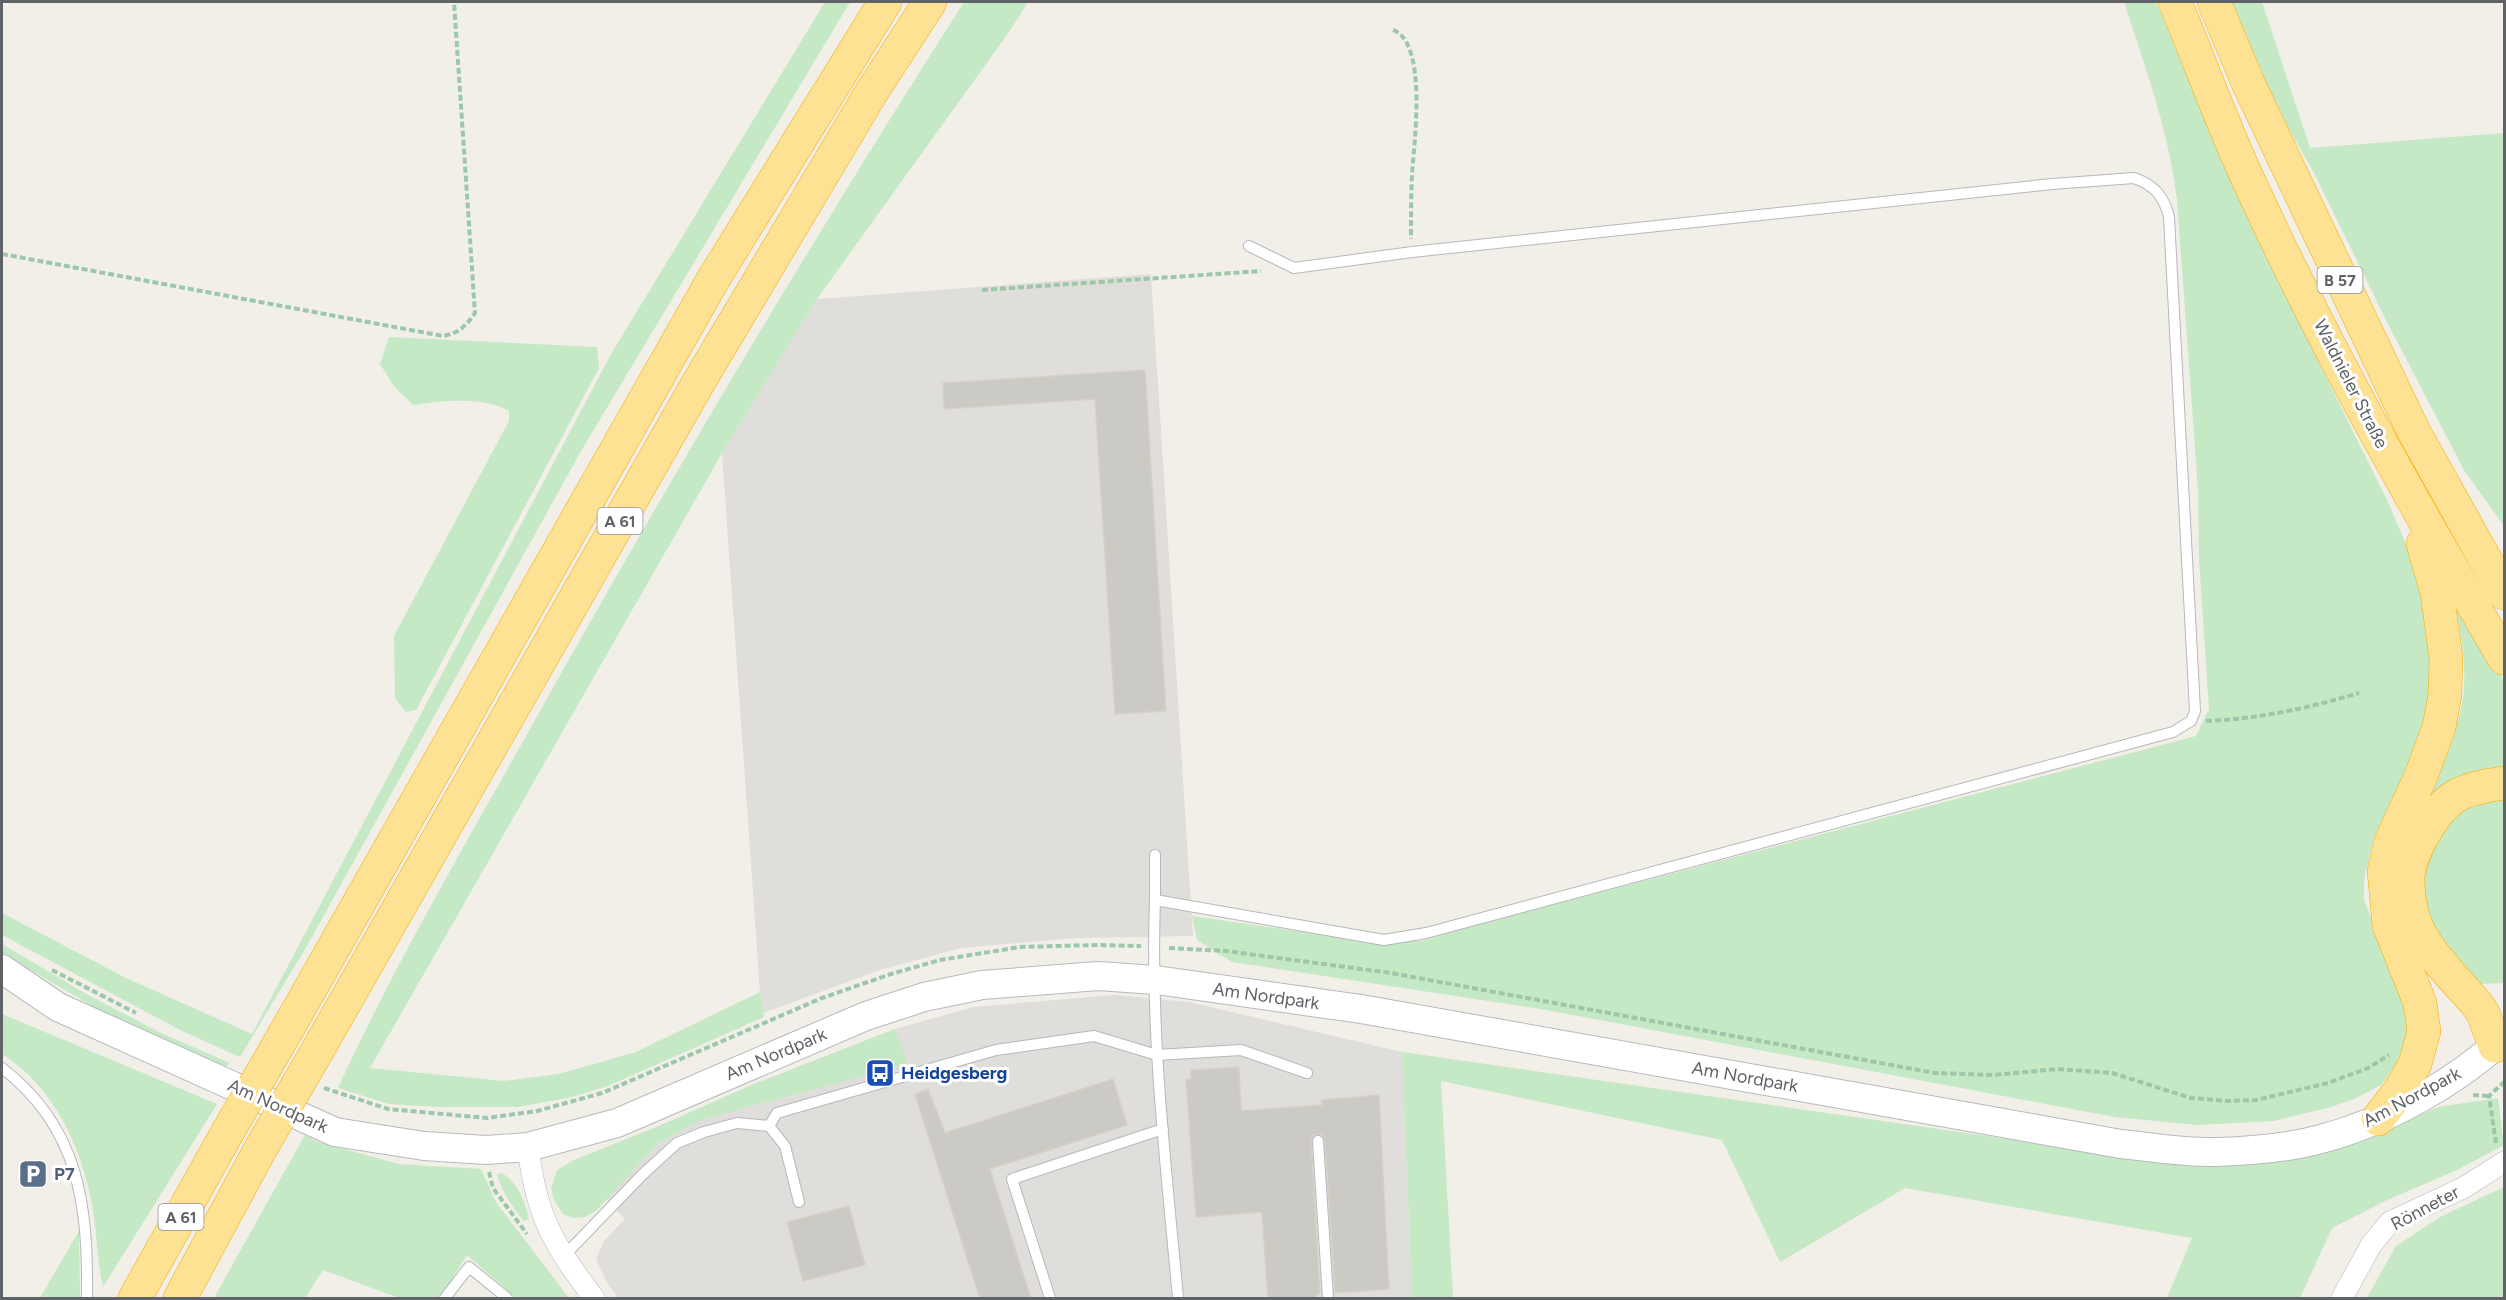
<svg xmlns="http://www.w3.org/2000/svg" width="2506" height="1300" viewBox="0 0 2506 1300" font-family="Figtree,sans-serif">
<rect width="100%" height="100%" fill="#f1efe8"/>
<!-- industrial -->
<path fill="#e0deda" d="M1151,274l42,662 -116,2 -116,10 -81,22 -117,43 -3,-21 -38,-539 95,-154z
M1115,995l74,7 213,50 10,246h-794l-12,-17 -10,-22 8,-18 21,-22 -53,-58 104,-42 78,-35 141,-55 78,-22z"/>
<!-- green -->
<path fill="#c5e8c5" d="M825,2h25l-269,449 -273,493 -68,113 -58,-26 -180,-96v-22l124,65 126,56 359,-680z
M964,2h64l-19,30 -192,267 -95,154 -352,615 133,13 56,-7 77,-22 124,-60 4,25 -156,69 -36,11 -54,10h-80l-49,-3 -51,-16c59,-129 133,-253 202,-377 135,-241 276,-477 424,-709z
M2124,2h32l117,268 114,230 30,70 18,116 -23,77 -38,74 -10,42v21l27,65 17,53 -2,20 -10,26 -15,21 -25,13 -25,9 -57,14 -77,4 -82,-8 -574,-108 -309,-47 -35,-22 -5,-24 179,26 50,-1 70,-20 705,-185 13,-27 -10,-151 -1,-69 -21,-289c-8,-69 -32,-133 -53,-198z
M2231,2h31l48,146 194,-15v393l-40,-56 -76,-146 -74,-151 -29,-51 -33,-65z
M389,337l208,10 2,21 -183,342 -10,2 -11,-14 -1,-62 115,-215v-10c-27,-15 -66,-10 -96,-6l-19,-19 -14,-22z
M2451,587l53,94v97l-72,34 -7,-18c13,-28 32,-59 37,-91 7,-37 -3,-79 -11,-116z
M2504,792v191l-30,1 -49,-57 -8,-52 41,-66z
M2,944l86,51 75,39 67,29 -5,5 -114,-51 -109,-64z
M2,1014l215,90 -114,183c-6,-27 -6,-55 -11,-83 -11,-58 -38,-117 -90,-150z
M895,1029l12,35 -210,57 -41,24 -60,66 -11,6 -11,1 -11,-4 -9,-14 -3,-12 6,-18 15,-9 82,-33 100,-44z
M1402,1052l704,101 252,-11 80,-35 60,-9 6,47 -45,24 -74,32 -53,27 -32,70h-133l25,-60 -287,-50 -125,74 -58,-122 -281,-59 12,217h-41z
M305,1135l13,7 81,22 82,5 15,33 73,96h-53l-49,-43 -27,43h-41l-76,-28 -18,28h-91z
M502,1173c15,9 23,28 27,46l-5,2c-12,-14 -22,-29 -27,-47z
M2504,1187v111h-137l29,-52 44,-29z
M79,1231l1,67h-40z"/>
<!-- building -->
<path fill="#cccac5" stroke="#d6d1c6" stroke-width="1.5" d="M1145,370l21,341 -51,3 -20,-315 -151,10 -1,-26z
M1239,1067l2,44 81,-6v-5l57,-5 10,194 -54,4 -10,-152 -4,-7 -8,1 -2,6 9,153h-4l1,5h-49l-6,-87 -66,5 -10,-137 5,-1v-9z
M1113,1079l14,46 -137,44 41,130h-51l-65,-205 13,-5 17,44z
M849,1206l16,59 -62,16 -16,-59z"/>
<g fill="none" stroke-linecap="round" stroke-linejoin="round">
<!-- lane casing -->
<g stroke="#b5b8bc" stroke-width="12">
<path id="lane" d="M1155,900v-45
M2,1068c78,60 86,138 85,230
M769,1126l8,-13 219,-63 98,-14 63,19 84,-5 66,23
M1318,1141l10,157
M564,1256l78,-81 35,-32 27,-11 33,-9 32,3 16,20 14,56
M445,1298l24,-31 38,31
M1050,1298l-38,-119 151,-50
M1178,1298c-12,-132 -28,-265 -23,-398l229,40 42,-7 747,-201 18,-11 4,-10 -26,-494c-5,-20 -14,-32 -35,-39l-82,6 -640,68 -118,16 -45,-22"/>
</g>
<!-- street casing -->
<g stroke="#b5b8bc" stroke-width="22">
<path id="street" d="M528,1147c8,68 25,98 66,151
M2342,1298l29,-53 19,-23 73,-34 41,-26"/>
</g>
<!-- secondary casing -->
<g stroke="#b6babf" stroke-width="30">
<path id="secondary" d="M2,969l56,38 277,125 89,14 62,4 42,-3 89,-24 249,-107 58,-19 58,-12 116,-9 58,4 205,29 760,135c31,3 65,9 96,8 34,-1 71,-4 104,-13 65,-17 134,-56 183,-101"/>
</g>
<!-- highway casing -->
<g stroke="#f9ab00" stroke-width="34">
<path id="highway" d="M2175,2c26,62 49,127 78,188 74,161 162,316 251,468
M2214,2l35,83 165,347 90,161
M284,1035l430,-757 171,-276
M320,1046l377,-661 174,-292 59,-91
M2495,1046l-12,-33 -7,-10c-18,-20 -39,-41 -53,-64 -10,-16 -15,-38 -15,-57 -1,-25 26,-73 48,-86 13,-8 33,-11 48,-13
M2378,1119l22,-29 15,-26 9,-33 -4,-28 -31,-78 -5,-54 7,-30 30,-65 18,-49 6,-32 1,-37 -9,-66 -14,-48
M135,1298l91,-163
M180,1298l81,-150"/>
</g>
<!-- path -->
<path stroke="#9cc7a9" stroke-width="4" stroke-dasharray="6 3" stroke-linecap="butt" d="M1393,30c35,12 21,115 19,144 -1,22 -1,43 -1,65
M2,254l441,82c16,-3 23,-10 32,-23l-21,-311
M982,290l279,-19
M2206,721c53,-2 102,-13 153,-28
M1169,948l57,3 165,22 544,100 59,2 63,-6 55,4 79,25 38,3 27,-1 72,-17 40,-15 21,-13
M52,970l84,43
M324,1088l64,21 99,9 50,-7 65,-18 220,-95 69,-24 49,-14 80,-13 77,-2 44,1
M2473,1095l16,1
M2496,1143l-7,-47 15,-14
M489,1172l4,16 34,46"/>
<!-- lane -->
<use href="#lane" stroke="#fff" stroke-width="10"/>
<!-- street -->
<use href="#street" stroke="#fff" stroke-width="21"/>
<!-- secondary -->
<use href="#secondary" stroke="#fff" stroke-width="28"/>
<!-- highway -->
<use href="#highway" stroke="#fde293" stroke-width="33"/>
<!-- highway-bridge casing -->
<g stroke="#f9ab00" stroke-width="34" stroke-linecap="butt">
<path id="highway-bridge" d="M226,1135l58,-100
M261,1148l59,-102"/>
</g>
<!-- highway-bridge -->
<use href="#highway-bridge" stroke="#fde293" stroke-width="33"/>
</g>
<!-- icons -->
<defs>
<g id="bus-square" transform="scale(1.5)"><rect x="-9" y="-9" width="18" height="18" rx="4" fill="#1a4fb4" stroke="#fff"/><path d="M-5-6H5V4H4V6H2V4H-2V6H-4V4H-5ZM-3.5-4V0h7V-4ZM-3.5 1.2v1.5H-2V1.2ZM2 1.2v1.5H3.5V1.2Z" fill="#fff"/></g>
<g id="parking-square" transform="scale(1.5)"><rect x="-9" y="-9" width="18" height="18" rx="4" fill="#5c6f8a" stroke="#fff"/><path d="M-3.5-5.5H1a3.5 3.5 0 0 1 0 7H-1V5.5H-3.5ZM-1-3.4V-.6H.8a1.4 1.4 0 0 0 0-2.8Z" fill="#fff"/></g>
</defs>
<g fill-rule="evenodd">
<use href="#bus-square" x="880" y="1073"/>
<use href="#parking-square" x="33" y="1174"/>
</g>
<g text-anchor="middle" stroke-width="6" stroke-linejoin="round" paint-order="stroke">
<!-- shield labels -->
<g fill="#fff" stroke="#8f9295" stroke-width="1.5">
<rect x="2317.5" y="267" width="45" height="26" rx="4.5"/>
<rect x="597.5" y="508" width="45" height="26" rx="4.5"/>
<rect x="158.5" y="1204" width="45" height="26" rx="4.5"/>
</g>
<g font-size="16" font-weight="bold" fill="#5f6368">
<text x="2340" y="286">B 57</text>
<text x="620" y="527">A 61</text>
<text x="181" y="1223">A 61</text>
</g>
<!-- street labels -->
<g font-size="18" fill="#5f6368" stroke="#fff">
<text transform="translate(2351 384) rotate(63)" y="6">Waldnieler Straße</text>
<text transform="translate(1266 996) rotate(8)" y="6">Am Nordpark</text>
<text transform="translate(776 1054) rotate(-23)" y="6">Am Nordpark</text>
<text transform="translate(1745 1077) rotate(10)" y="6">Am Nordpark</text>
<text transform="translate(2412 1097) rotate(-28)" y="6">Am Nordpark</text>
<text transform="translate(278 1106) rotate(24)" y="6">Am Nordpark</text>
<text transform="translate(2425 1208) rotate(-28)" y="6">Rönneter</text>
</g>
<!-- transit labels -->
<g font-size="18" font-weight="bold" fill="#164399" stroke="#fff" text-anchor="start">
<text x="901" y="1079">Heidgesberg</text>
</g>
<!-- service labels -->
<g font-size="18" font-weight="bold" fill="#4e5e75" stroke="#fff" text-anchor="start">
<text x="54" y="1180">P7</text>
</g>
</g>
<!-- border -->
<rect width="2506" height="1300" fill="none" stroke="#5f6368" stroke-width="6"/>
</svg>
